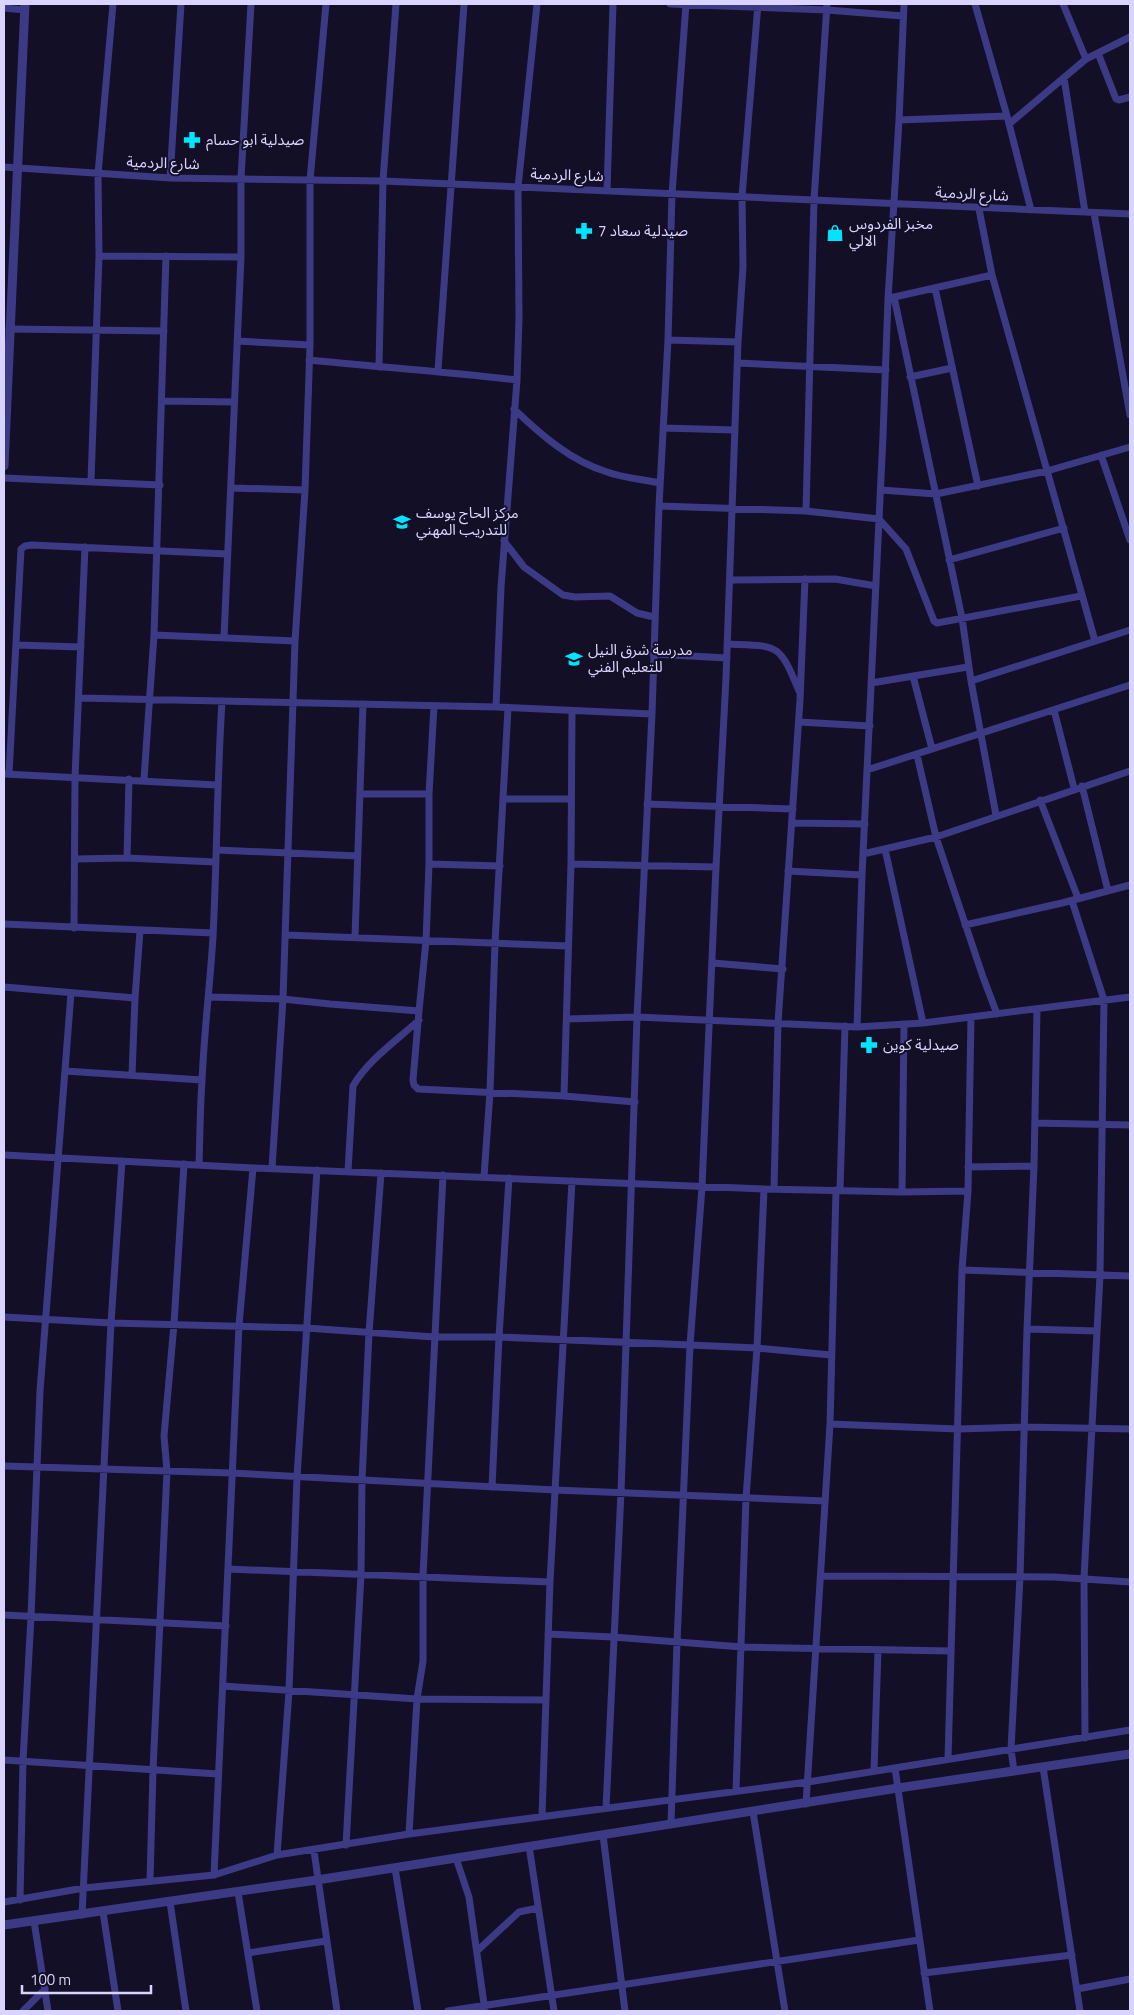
<svg xmlns="http://www.w3.org/2000/svg" width="1134" height="2015" viewBox="0 0 1134 2015" font-family="'Titillium Web','Noto Sans Arabic',sans-serif">
<rect width="100%" height="100%" fill="#130f26"/>
<g fill="none" stroke-linecap="round" stroke-linejoin="round">
<!-- minor -->
<path stroke="#3d3a85" stroke-width="7" d="M670,4l157,6 76,6
M904,4l-5,116 -11,179 -5,137 -21,439 -5,152 66,-4 207,-26
M975,4l32,112 24,94
M1063,4l23,55
M4,8l21,2
M1098,53l18,46 3,1 11,-3
M1064,78l21,134
M899,120l108,-4
M1009,124l77,-65 44,-22
M4,167l166,11 213,3 747,33
M170,178l11,-174
M607,190l6,-186
M979,209l13,66 103,366
M1094,213l36,202
M99,256l142,1
M935,288l43,198
M894,297l68,321 9,63 25,134
M890,298l102,-23
M9,329l155,2
M668,340l70,2
M237,341l73,4
M309,360c70,7 139,12 208,20
M738,363l148,7
M379,367l4,-186 13,-177
M438,370l26,-366
M910,377l42,-9
M163,401l71,1
M514,409c27,26 57,52 93,63 16,6 35,7 53,11
M663,428l72,2
M1101,455l29,85
M4,478l156,7
M91,481l8,-225 -1,-82 15,-170
M231,488l74,2
M881,490l55,4 111,-23 83,-24
M659,506l147,5 73,8 27,30 28,72 3,2 144,-27
M806,511l8,-311 13,-196
M504,541l20,26 39,28 12,2 35,-1 27,17 17,4
M949,560l115,-32
M730,580l105,-1 41,7
M154,635l141,6
M224,637l17,-380v-79l10,-174
M727,644c51,2 52,-2 72,47
M17,645l64,2
M653,654l74,4
M913,676l19,73
M971,681l159,-51
M871,683l97,-16
M79,698l417,9 156,7
M496,707l5,-120 16,-207 2,-62 -1,-131 19,-183
M1054,710l20,78
M799,722l71,4
M917,755l19,82 47,140 14,37
M867,770l263,-85
M4,774l213,11
M9,774l12,-225 4,-3 7,-1 195,9
M144,779l10,-144 12,-379
M1082,786l26,105
M361,794h68
M503,799h68
M1040,800l38,98
M647,804l146,5
M792,823l73,1
M885,849l38,174
M217,850l141,6
M863,854l73,-17 194,-66
M127,858l2,-79
M76,859l51,-1 88,4
M429,864l71,2
M571,864l145,3
M788,871l74,4
M1072,901l32,99 -4,275 -16,303 1,160
M4,924l209,9
M965,925l97,-22 68,-18
M74,928l1,-151 10,-230
M286,935l282,11
M355,937l8,-233
M713,963l70,6
M4,987l131,11
M210,997l73,2 47,5 89,7 -6,69 1,5 4,4 146,7 71,6
M419,1011l7,-70 3,-77v-70l5,-88
M567,1019l70,-2 220,10
M65,1071l137,9
M132,1075l3,-77 5,-67
M564,1096l7,-232 1,-153
M1035,1123l95,2
M4,1155l249,13 511,21 138,3 66,-1 3,-174
M199,1165c1,-28 1,-56 3,-84 2,-48 8,-96 11,-144 4,-79 4,-157 9,-236
M968,1167l66,-1
M272,1168l11,-169 12,-358 10,-151 5,-145v-165l16,-176
M348,1171l5,-85c15,-26 43,-45 66,-66
M484,1177l6,-85 5,-149 13,-235
M774,1189l4,-166 22,-323 5,-121
M840,1190l5,-164
M902,1192l2,-168
M962,1270l168,6
M4,1317l107,6 195,5 128,9h65l191,8 67,3 74,7
M1027,1329l70,2
M830,1424l128,5 66,-2 106,2
M4,1466l228,7 323,17 270,11
M492,1487l7,-150 10,-159
M228,1569l322,13
M821,1576l233,1 76,5
M4,1615l222,11
M548,1634l65,3 129,10 209,4
M223,1686l194,13 129,1
M948,1759l14,-489 6,-79
M4,1760l214,14
M1043,1767l37,244
M895,1768l35,243
M874,1770l4,-120
M1014,1771l-3,-22 9,-172 7,-248 7,-163 3,-156
M736,1791l10,-293 11,-150 7,-159
M806,1804l24,-380 6,-234
M606,1808l15,-316 16,-475 15,-303 7,-208 9,-166 4,-146 14,-190
M753,1812l32,199
M542,1816l8,-234 22,-401
M671,1824l6,-182 13,-297 12,-158 14,-320 10,-189 12,-336 5,-75 -1,-71 16,-192
M409,1834l8,-135 6,-38v-85l20,-401
M603,1835l22,176
M346,1845l15,-270 1,-95 7,-147 12,-160
M529,1846l25,165
M314,1851l23,160
M277,1855l12,-164 8,-214 20,-307
M456,1858l13,39 16,114
M395,1868l23,143
M214,1875l25,-550 14,-157
M150,1881l3,-111 14,-299 -3,-35 10,-112 10,-160
M238,1892l19,119
M20,1900l3,-139 8,-144 9,-226 31,-398
M4,1902l80,-14 130,-13 63,-20 132,-21 399,-52 322,-52
M170,1902l16,109
M103,1912l15,99
M82,1915l29,-592 11,-162
M34,1921l14,90
M477,1951l42,-39 19,-4
M248,1953l78,-12
M924,1973l148,-18
M1077,1989l53,-10
M23,2011l22,-22
M448,2011l471,-71"/>
<!-- tertiary -->
<path stroke="#3d3a85" stroke-width="9" d="M4,466l21,-462
M4,1925l313,-45 581,-92 232,-34"/>
</g>
<!-- icons -->
<defs>
<g id="pharmacy-bare" transform="scale(1.35)"><path d="M-2-6h4v4h4v4h-4v4h-4v-4h-4v-4h4Z" fill="#00e5ff" stroke="#130f26" stroke-width="2.5" paint-order="stroke"/></g>
<g id="shop-bare" transform="scale(1.35)"><path d="M-5-2.5h2.3a2.7 3.5 0 0 1 5.4 0H5L5.5 6h-11ZM-1.5-2.5h3a1.5 2.3 0 0 0-3 0Z" fill="#00e5ff" stroke="#130f26" stroke-width="2.5" paint-order="stroke"/></g>
<g id="school-bare" transform="scale(1.35)"><path d="M0-5L7-2L0 1L-7-2ZM-4 1L0 2.5L4 1V4Q0 6-4 4Z" fill="#00e5ff" stroke="#130f26" stroke-width="2.5" paint-order="stroke"/></g>
</defs>
<g fill-rule="evenodd">
<use href="#pharmacy-bare" x="192" y="140"/>
<use href="#pharmacy-bare" x="584" y="231"/>
<use href="#shop-bare" x="835" y="233"/>
<use href="#school-bare" x="402" y="522"/>
<use href="#school-bare" x="574" y="659"/>
<use href="#pharmacy-bare" x="869" y="1045"/>
</g>
<g text-anchor="middle" stroke-width="4" stroke-linejoin="round" paint-order="stroke">
<!-- poi labels -->
<g font-size="15" fill="#d9d4ff" stroke="#130f26" text-anchor="start">
<text x="206" y="145">صيدلية ابو حسام</text>
<text x="849" y="229">مخبز الفردوس<tspan x="849" dy="17">الالي</tspan></text>
<text x="598" y="236">صيدلية سعاد 7</text>
<text x="416" y="518">مركز الحاج يوسف<tspan x="416" dy="17">للتدريب المهني</tspan></text>
<text x="588" y="655">مدرسة شرق النيل<tspan x="588" dy="17">للتعليم الفني</tspan></text>
<text x="883" y="1050">صيدلية كوين</text>
</g>
<!-- street labels -->
<g font-size="15" fill="#d9d4ff" stroke="#130f26">
<text transform="translate(163 163) rotate(2)" y="5">شارع الردمية</text>
<text transform="translate(567 175) rotate(2)" y="5">شارع الردمية</text>
<text transform="translate(972 194) rotate(3)" y="5">شارع الردمية</text>
</g>
</g>
<!-- border -->
<rect width="1134" height="2015" fill="none" stroke="#d9d4ff" stroke-width="10"/>
<!-- scale -->
<path d="M22 1985v8h129v-8" fill="none" stroke="#d9d4ff" stroke-width="2.5"/>
<text x="30" y="1985" font-size="15" fill="#d9d4ff" stroke="#130f26" stroke-width="4" paint-order="stroke">100 m</text>
</svg>
